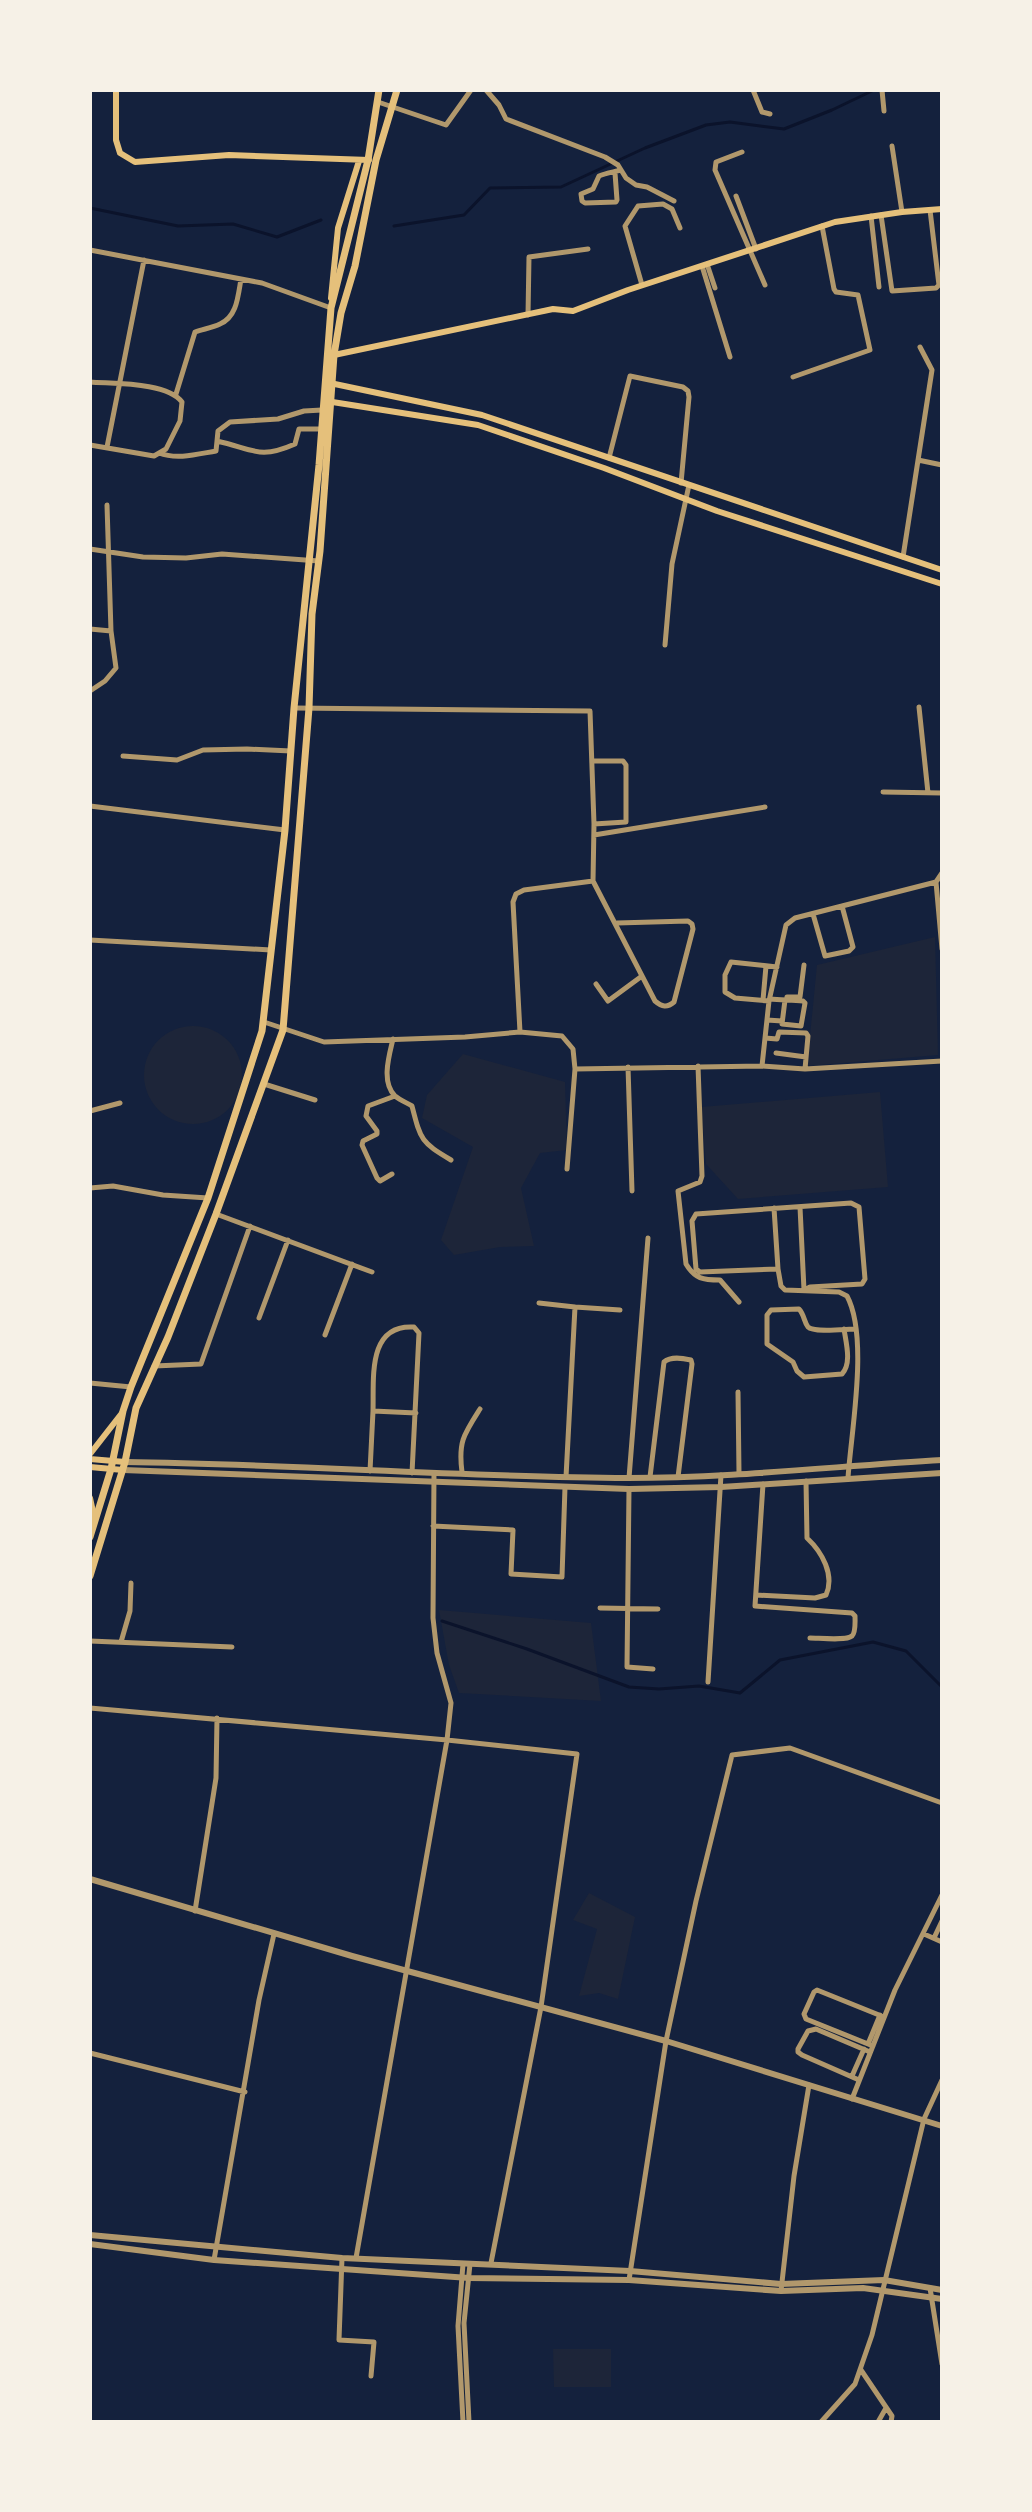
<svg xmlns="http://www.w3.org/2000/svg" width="1032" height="2512" viewBox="0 0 1032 2512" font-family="'IBM Plex Sans',sans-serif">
<rect width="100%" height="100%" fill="#14213d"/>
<!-- green -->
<path fill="#1d2539" d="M935,937l3,118 -131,11 10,-101z
M144 1075a49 49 0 1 1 98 0a49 49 0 1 1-98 0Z
M463,1054l102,28 2,68 -27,3 -19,35 13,58 -34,1 -46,8 -13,-15 32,-93 -51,-29 5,-23z
M880,1092l8,95 -150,12 -32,-35 -5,-57z
M439,1610l152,13 10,78 -142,-8 -10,-28z
M589,1893l46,24 -17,82 -19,-6 -20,3 18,-67 -24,-9z
M553,2349h58v38h-57z"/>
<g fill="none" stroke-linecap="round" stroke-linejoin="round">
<!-- stream -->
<path stroke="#0b132b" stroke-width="3" d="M90,208l88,18 55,-2 44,13 44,-17
M394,226l70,-11 26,-27 71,-1 84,-39 61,-23 24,-3 54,7 48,-19 42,-20
M442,1621l85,28 102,38 30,2 40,-3 41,7 40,-33 93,-18 33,9 36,36"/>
<!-- minor -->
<path stroke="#b1986c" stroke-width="5" d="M486,90l13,15 7,14 99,38 13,8 8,13 10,7 11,2 27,14
M753,90l9,22 8,2
M882,90l2,21
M378,102l68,23 25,-35
M892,146l10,66
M742,152l-26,10 -1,8 50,115
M615,173l2,27 -1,2 -31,1 -3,-2 -1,-7 12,-5 6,-13c7,-3 15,-4 22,-6
M736,196l20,53
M881,215l11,76 44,-3 3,-3 -1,-8 -8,-67
M871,216l8,71
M90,250l172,33 69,25
M707,264l8,24
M702,266l28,91
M642,285l-17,-59 13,-20 25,-2 9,5 8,19
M528,315l1,-58 59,-8
M793,377l77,-27 -12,-55 -22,-3 -2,-3 -12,-63
M90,382c24,2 77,0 92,20l-2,19 -14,28 -12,7 -64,-11
M176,394l19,-62c8,-3 17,-4 25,-8 17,-7 18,-28 21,-45
M217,441c36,8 42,19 78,3l4,-15h22
M107,447l37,-187
M159,453c18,7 39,1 57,-2l2,-20 12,-9 48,-3 26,-8 18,-1
M609,458l21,-82 53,11 5,4 1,6 -8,86
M918,460l24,5
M90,549l53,8 43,1 36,-4 97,7
M903,557l29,-187 -12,-23
M90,629l21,2 -4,-126
M665,645l7,-81 17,-79
M90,691l15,-10 11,-13 -5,-37
M919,707l9,86
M294,708l296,3 4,113 -1,57 -69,9 -8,4 -3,8 7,130 42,4 11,13 2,20 187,-3 7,-65 17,-76 9,-7 141,-36
M123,756l54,4 26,-10 44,-1 44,2
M592,761h31l3,4v57l-32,2
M883,792l59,1
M90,806l195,24
M594,835l171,-28
M942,873l-6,9 6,67
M593,881l62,120c7,6 12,7 19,1l19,-73 -1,-5 -4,-3 -71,2
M813,914l12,42 24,-5 4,-4 -11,-41
M90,940l181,10
M596,984l12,17 34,-25
M787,997h13l4,-32
M770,999c11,1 22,1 33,2l2,2 -4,23 -19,-2 3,-24
M763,1000l3,-34
M769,1001l-34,-3 -10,-6v-17l6,-13 46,5
M767,1020l15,1
M264,1022l60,20 141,-5 55,-5
M765,1038l12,1 2,-7 27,1 2,3 -3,33
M393,1039c-4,17 -12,43 2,57 5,4 12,7 17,10 9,35 9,36 39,54
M776,1053l30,4
M698,1066l4,110 -2,6 -22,9 8,73c9,15 17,16 34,16l19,22
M762,1066l43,3 137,-8
M628,1067l4,124
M264,1084l51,16
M90,1111l30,-8
M567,1169l8,-100
M392,1174l-12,7 -3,-3 -15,-33 1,-4 14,-7v-3l-11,-15 2,-10 27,-10
M90,1188l23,-2 50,9 45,3
M800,1207l4,83 6,-3 52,-3 3,-5 -6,-72 -8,-4 -155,11 -4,7 4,48 4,3 78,-3 3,17 4,4 54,2 8,4c22,41 4,136 1,182
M774,1208l4,61
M216,1214l156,58
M539,1303l36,4
M259,1318l29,-78
M844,1329c2,14 8,34 -2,45l-38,3 -7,-6 -4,-9 -26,-18v-29l4,-5 28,-1c5,5 5,13 9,18 6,6 38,2 48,2
M325,1335l27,-71
M154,1366l47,-2 49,-138
M90,1383l41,4
M738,1392l1,81
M370,1471l3,-60
M462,1472c-4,-30 2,-38 18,-63
M412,1473l7,-140 -5,-6c-47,-3 -40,51 -41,84l43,2
M566,1477l9,-170 45,3
M650,1477l14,-115c7,-6 18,-4 27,-2l1,4 -14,113
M629,1478l19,-240
M763,1484l-8,122 97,7 3,3c0,5 1,16 -3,20 -6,5 -33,2 -42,2
M629,1489l-2,178 26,2
M433,1526l80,4 -2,44 51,3 3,-90
M756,1595l59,3 11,-3c9,-20 -4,-43 -19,-57l-1,-57
M600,1608l58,1
M90,1641l142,6
M121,1642l9,-31 1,-28
M708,1682l13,-207
M90,1708l357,32 130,14 -36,253 -50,256
M195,1911l21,-133 1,-60
M924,1934l18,8
M934,1938l8,-17
M868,2044l12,-29
M873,2046l-67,-27 -2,-5 10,-22 3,-2 67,27
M90,2053l155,39
M852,2076l12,-27
M859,2080l-57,-25 -4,-3v-3l10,-18 8,-2 54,23
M852,2099l43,-109 47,-95
M342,2258l-3,82 35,2 -3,34
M356,2258l91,-518 4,-37 -14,-50 -4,-35 1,-145
M214,2260l45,-260 15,-66
M629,2280l37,-239 30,-140 36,-146 58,-7 152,55
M930,2288l12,76
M781,2291l13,-115 15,-91
M861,2370l31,46 -1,6
M463,2422l-5,-96 5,-62
M469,2422l-5,-99 6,-59
M821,2422l34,-38 17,-49 52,-216 18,-39
M878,2422l8,-14"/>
<!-- tertiary -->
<path stroke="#b1986c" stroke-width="6" d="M125,1462c168,2 335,15 503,16 104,0 209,-12 314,-18
M123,1470l506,19 92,-2 221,-14
M90,1879l262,77 314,85 276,85
M90,2235l252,23 288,13 151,13 103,-4 58,10
M90,2244l124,16 255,18 160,2 152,11 82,-3 79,11"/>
<!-- secondary -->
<path stroke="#e5c07b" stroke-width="6" d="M116,90v50l4,13 15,9 94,-7 140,5
M331,298l7,-70 21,-67
M334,355l219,-46 20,2 55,-21 207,-68 67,-10 40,-3
M330,383l152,32 460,155
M326,401l152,24 126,43 113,43 225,73
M90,1454l32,-41
M90,1459l35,3
M90,1467l33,3
M90,1498l5,23"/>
<!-- primary -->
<path stroke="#e5c07b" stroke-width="7" d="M90,1537l21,-68 12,-58 8,-24 77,-189 54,-167 23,-201 9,-122 25,-243 12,-157 37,-148 11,-70
M90,1576l35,-114 11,-54 32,-71 48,-123 67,-184 26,-322 3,-94 8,-63 14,-196 7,-42 14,-47 21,-106 21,-70"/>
</g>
<!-- border -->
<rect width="1032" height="2512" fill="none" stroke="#f6f1e7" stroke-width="184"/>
</svg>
